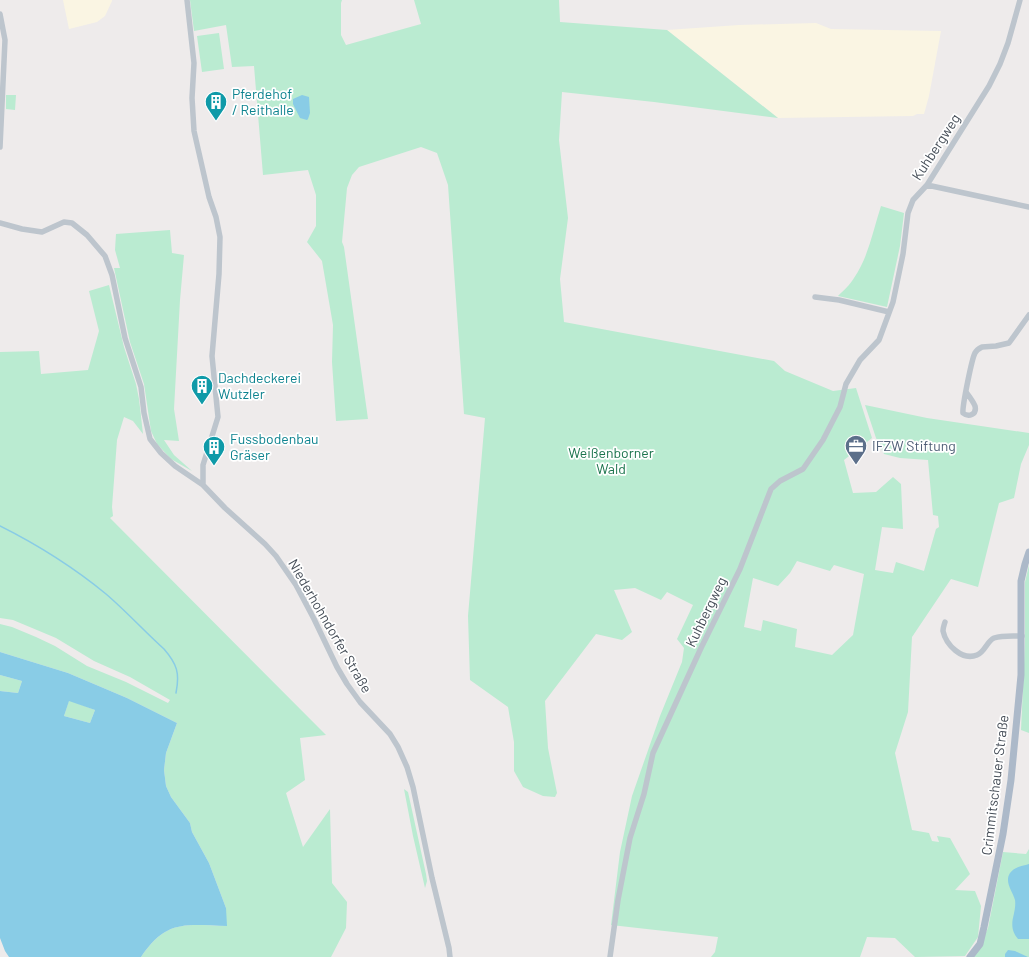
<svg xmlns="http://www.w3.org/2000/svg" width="1029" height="957" viewBox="0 0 1029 957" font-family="Barlow,sans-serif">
<rect width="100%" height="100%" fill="#eeebeb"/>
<!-- commercial -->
<path fill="#faf5e3" d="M63,0h49v1l-7,15 -8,6 -28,7z
M816,23l15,6 110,2 -12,65 -5,18h-7l-4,2 -135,2 -111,-88 72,-5z"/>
<!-- green -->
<path fill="#baebd1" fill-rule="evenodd" d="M190,0h152l-1,3v32l5,10 75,-21 -7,-24h145l1,22 107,8 111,88 -124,-16 -92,-10 -3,48 9,78 -8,61 4,43 210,39 11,10 48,20 23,-3 16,50 -28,22 9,33 23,-1 17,-15 8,7 2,45 -21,-2 -7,43 18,3 3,-11 28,9 12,-42 3,-2 -1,-11 -5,-1 -5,-55 -28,-2 -16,-4 -8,-16 -11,-33 62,13 102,15v12l-8,19 -7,34 -15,5 -21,84 -27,-8 -39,58 -4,75 -13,41 17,77 17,3 3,8 7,1 -2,-6 13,2 20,36 -15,16 20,1 6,15 -3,31 -13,19 -50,1 -20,-19 -28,-1 -7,20h-149l4,-5 3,-15 -107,-12 9,-73 12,-56 28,-80 22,-54 2,-14 -7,-9 16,-34 -26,-13 -6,8 -26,-12 -21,2 18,42 -10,8 -26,-6 -51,67 3,47 9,45 -2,4 -12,-1 -20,-9 -9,-16v-29l-6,-35 -38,-27 -2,-64 17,-198 -21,-4 -16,-229 -11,-32 -16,-6 -62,20 -7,8 -5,13 -5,54 2,5 24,172 -32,2 -4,-59 1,-37 -11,-64 -15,-19 9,-16v-31l-8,-25 -45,5 -9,-109 -22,1 -6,-42 -32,6zM797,561l33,10 4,-6 30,9 -11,61 -21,20 -37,-8 2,-18 -34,-9 -2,11 -17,-4 9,-49 25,8 12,-13z
M219,33l5,36 -22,3 -5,-36z
M6,95h10l-1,15 -9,-1z
M881,206l23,7 -4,33 -13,61 -49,-11c5,-5 12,-11 16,-18 15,-22 19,-48 27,-72z
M170,230l2,23 12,2 -4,45 -6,109 5,32 -15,-1 10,15 18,16 -21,-12 -14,-15 -6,-13 -7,-47 -14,-42 -16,-74h6l-5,-18 1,-16z
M109,285l15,62 12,37 3,15 4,35 -10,-13 -9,-4 -7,23 -5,67 1,9 -3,2 216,217 -26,3 5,42 -19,13 17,54 27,-38 2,74 15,19 -1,26 -15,29h-190c26,-38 44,-32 85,-31v-18l-17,-45 -17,-31 -2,-9 -19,-26 -5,-11 -2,-16 2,-17 11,-30 -50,-25 -59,-25 -68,-21v-28l12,3 24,10 19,9 32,20 39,16 42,21 2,-3 -40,-23 -36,-16 -38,-23 -43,-18 -13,-2v-266l39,-1 2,23 47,-4 11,-39 -10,-40z
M1029,565v168l-8,-3 4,-87v-61z
M0,675l22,6 -4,12 -18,-2z
M69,700l26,10 -5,13 -26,-7z
M404,789l4,3 18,82 1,7 -2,7 -12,-52z
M1029,849v108h-55l14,-29 15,-76 23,2z"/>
<!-- water -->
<path fill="#89cce6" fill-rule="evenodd" d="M302,95l7,2 1,16 -2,6 -1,1 -7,-2 -7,-14v-5z
M0,652l68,21 59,25 50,25 -11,30 -2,17 2,16 5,11 19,26 2,9 17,31 17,45 1,18c-42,-1 -60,-7 -86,31h-132l-4,-6 -5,-13v-247l18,2 4,-12 -22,-6zM69,701l26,9 -5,13 -26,-7z
M1029,864v75h-11c-12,-15 -1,-24 -3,-39 -2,-8 -11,-18 -5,-27 4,-6 12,-7 19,-9z
M1008,950l7,1 13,6h-23v-3z"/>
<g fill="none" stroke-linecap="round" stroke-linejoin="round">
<!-- stream -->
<path stroke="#89cce6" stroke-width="1.5" d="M0,526c38,19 73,41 106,68 20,17 38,37 58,55 13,15 16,24 12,44"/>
<!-- minor -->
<path stroke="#bdc5cd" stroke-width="5.5" d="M187,0l7,63 -2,35 2,33 15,66 7,20 4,20 -1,37 -7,82 6,61 -15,48v20
M0,14l5,26 -5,107
M927,185l102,22
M0,223l22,6 20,3 22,-10 8,1 15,12 18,21 7,19 13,63 16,49 3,26 6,26 11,14 14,13 28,19 22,23 40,36 11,12 20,29 18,34 23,48 10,17 13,18 30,32 8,13 9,20 6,20 19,91 17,70 1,9
M815,297l24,3 50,12
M966,392c3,4 7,9 9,14 2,8 -6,12 -12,7 -1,-6 9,-55 12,-60 1,-2 5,-5 7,-6l14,-1 13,-3 20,-28
M945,622c-1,3 -2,7 -2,9 3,14 19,30 34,24 8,-3 10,-14 17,-17 9,-3 19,-2 28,-2
M610,957l8,-57 12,-62 14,-44 9,-41 48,-105 39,-79 31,-80 9,-8 23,-12 20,-29 17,-33 6,-23 14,-24 19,-20 14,-38 10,-48 5,-41 5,-13 14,-15 62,-99 11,-22 8,-21 12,-43"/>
<!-- major -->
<path stroke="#acb9c9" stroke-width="7" d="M970,957l10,-13 4,-17 19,-93 8,-54 10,-105v-94l4,-17 4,-12"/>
</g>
<!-- icons -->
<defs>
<g id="building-pin" transform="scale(1.15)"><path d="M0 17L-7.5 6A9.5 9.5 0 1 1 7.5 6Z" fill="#0f9aa8" stroke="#fff"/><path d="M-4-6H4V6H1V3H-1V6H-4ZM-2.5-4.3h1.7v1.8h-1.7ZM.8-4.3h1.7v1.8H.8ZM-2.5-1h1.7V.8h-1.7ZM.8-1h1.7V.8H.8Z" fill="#fff"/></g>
<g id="office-pin" transform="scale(1.15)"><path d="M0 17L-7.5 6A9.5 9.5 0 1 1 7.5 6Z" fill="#5c6f8a" stroke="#fff"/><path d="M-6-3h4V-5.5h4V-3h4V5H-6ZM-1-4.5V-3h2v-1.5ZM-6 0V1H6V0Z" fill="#fff"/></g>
</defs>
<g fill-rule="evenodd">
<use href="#building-pin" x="216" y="102"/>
<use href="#building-pin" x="202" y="386"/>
<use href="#office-pin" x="856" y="446"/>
<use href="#building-pin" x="214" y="447"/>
</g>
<g text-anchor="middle" stroke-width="3.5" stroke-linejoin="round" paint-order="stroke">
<!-- culture labels -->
<g font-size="14" fill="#0d838f" stroke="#fff" text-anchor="start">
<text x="232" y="99">Pferdehof<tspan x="232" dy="16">/ Reithalle</tspan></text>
<text x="218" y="383">Dachdeckerei<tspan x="218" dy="16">Wutzler</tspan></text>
<text x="230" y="444">Fussbodenbau<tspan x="230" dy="16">Gräser</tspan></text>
</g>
<!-- street labels -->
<g font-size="14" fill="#454d57" stroke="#fff">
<text transform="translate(936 147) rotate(-57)" y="5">Kuhbergweg</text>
<text transform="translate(706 612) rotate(-64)" y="5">Kuhbergweg</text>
<text transform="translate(330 626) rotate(60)" y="5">Niederhohndorfer Straße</text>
<text transform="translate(995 785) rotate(-83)" y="5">Crimmitschauer Straße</text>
</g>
<!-- service labels -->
<g font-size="14" fill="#4e5e75" stroke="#fff" text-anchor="start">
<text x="872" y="451">IFZW Stiftung</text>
</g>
<!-- park labels -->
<g font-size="14" fill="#1b744d" stroke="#fff">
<text x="611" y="458">Weißenborner<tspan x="611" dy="16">Wald</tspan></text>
</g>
</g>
</svg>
